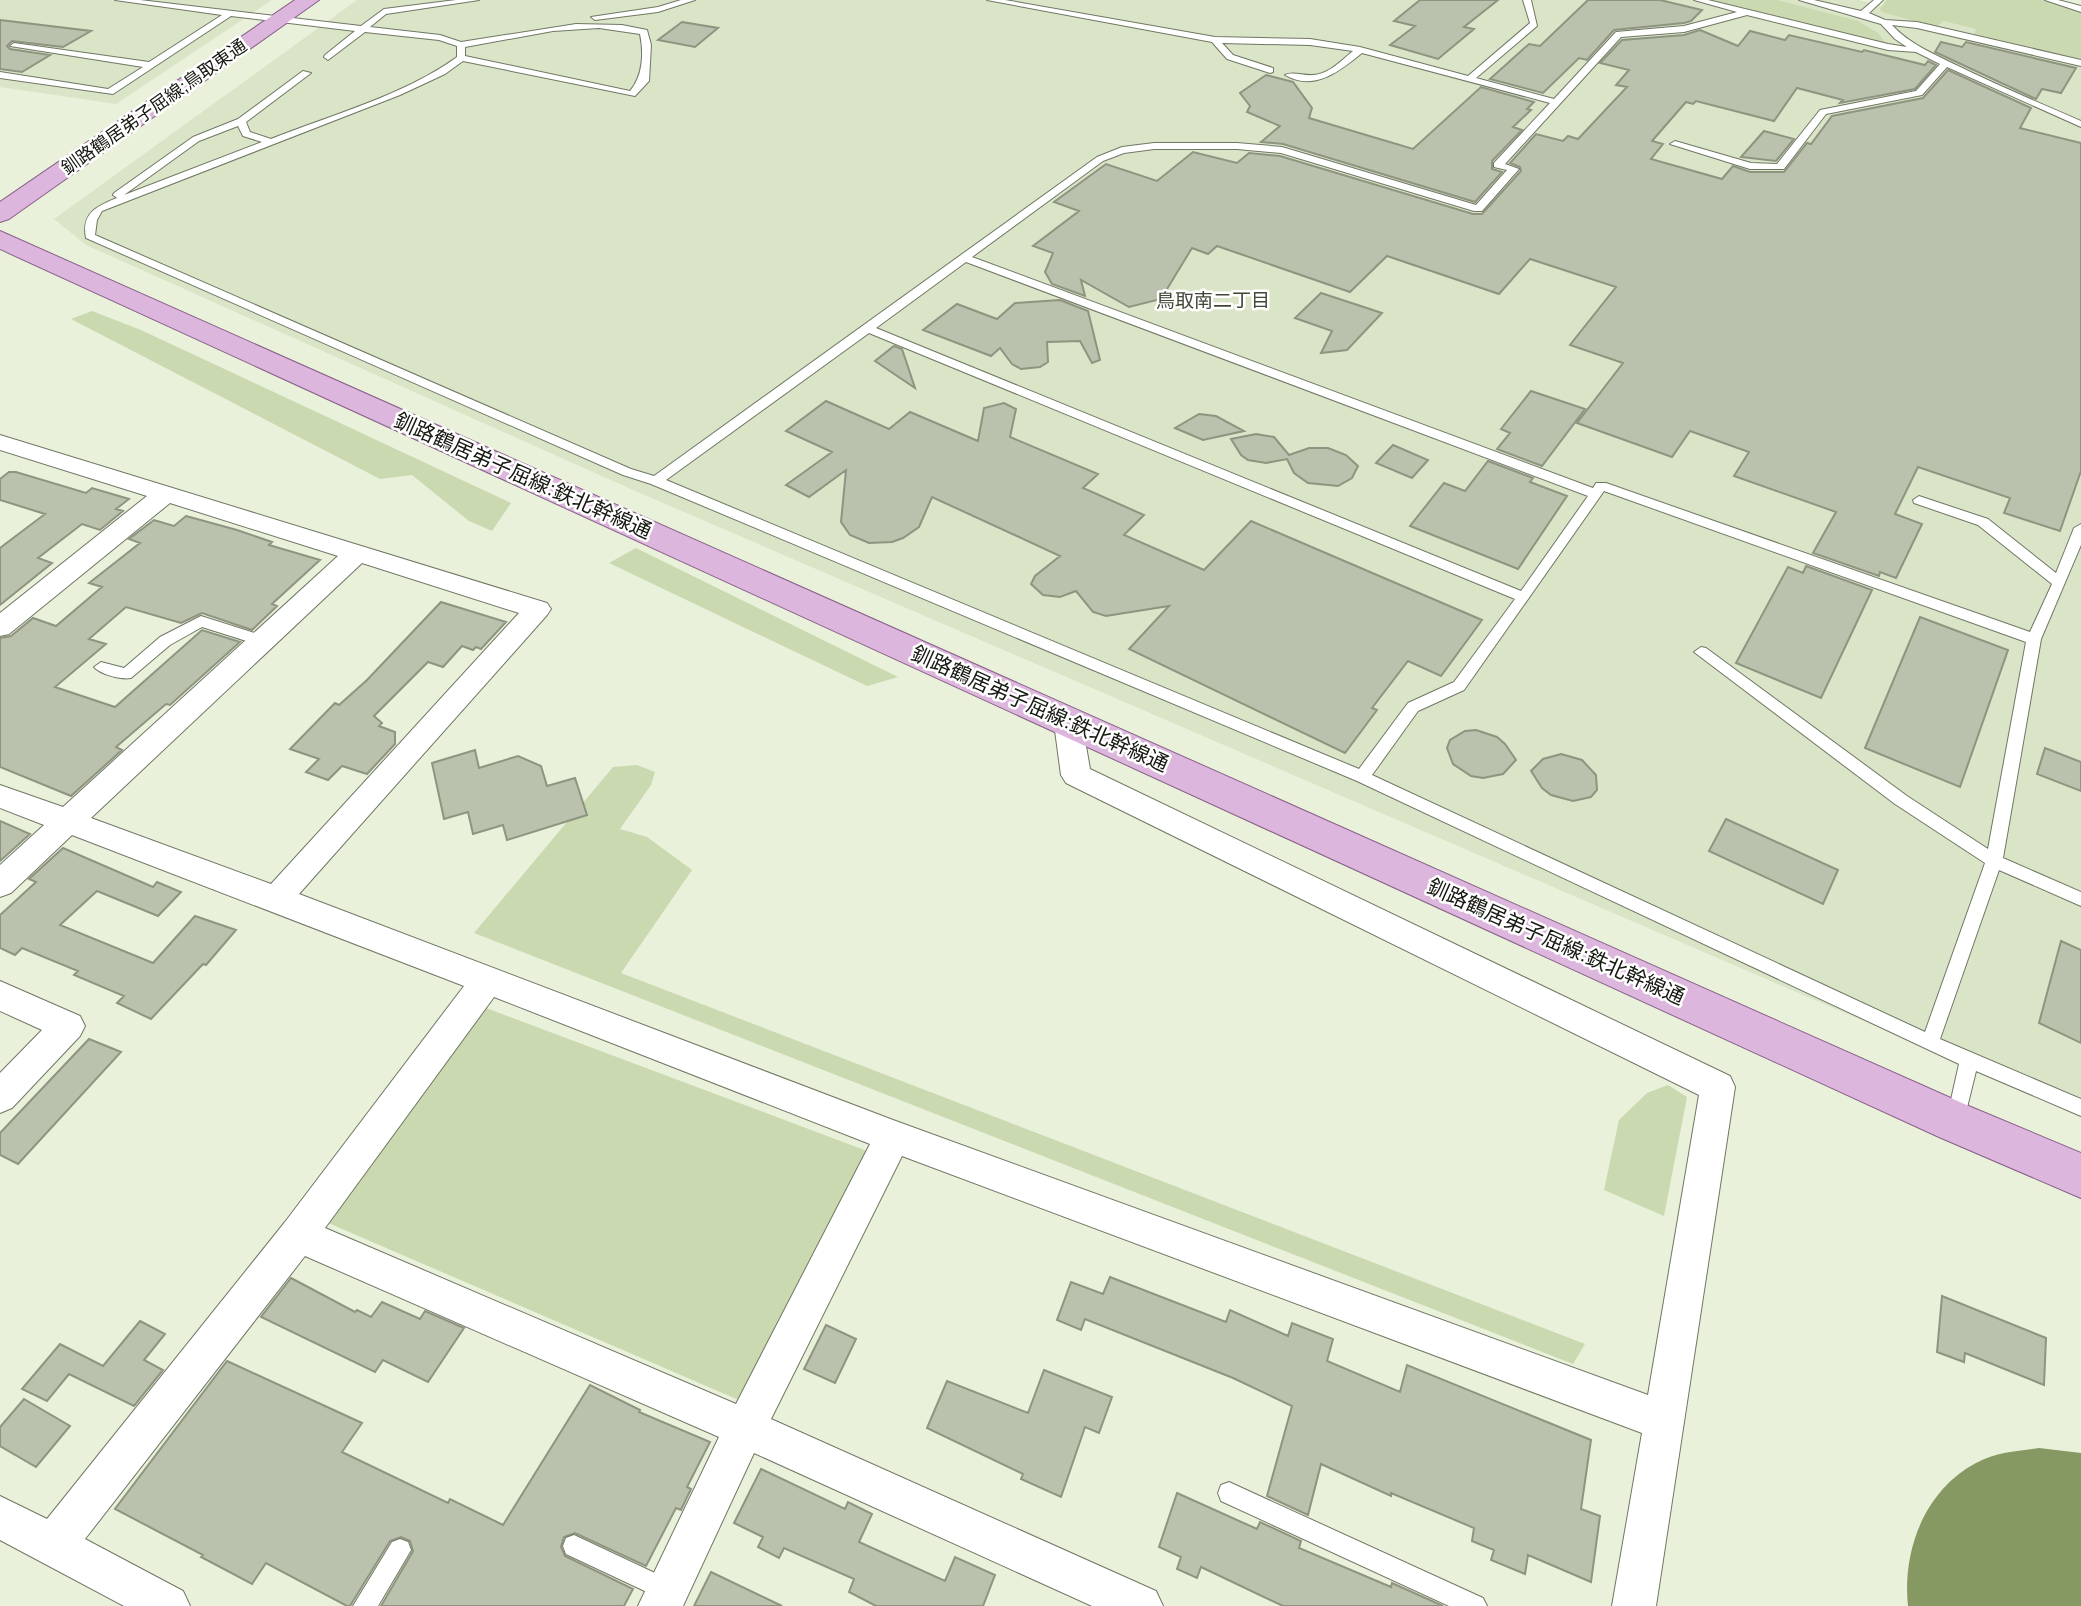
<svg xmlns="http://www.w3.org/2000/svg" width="2081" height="1606" viewBox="0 0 2081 1606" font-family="Arial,'Noto Sans JP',sans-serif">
<rect width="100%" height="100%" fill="#e9f1db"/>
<!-- built -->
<path fill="#dae5c8" d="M0,0h272l-156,104 -116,-17z
M357,0h1502l222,55v1060l-1448,-625 -547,-245 -32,-26z"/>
<!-- green -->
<path fill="#cad9af" d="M1703,0h74l81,21 20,12 10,13z
M1886,0h159l36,10v49l-107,-24 2,-6 -33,-8 -7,6 -54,-15 -2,-3z
M92,311l49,19 370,173 -19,28 -23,-10 -57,-46 -32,4 -309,-160z
M636,548l262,129 -31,9 -258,-123z
M637,765l18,7 -4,13 -31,44 27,8 45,33 -71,103 964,371 -12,20 -1099,-431 139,-166z
M478,1005l389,146 -126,250 -422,-182z
M1668,1085l19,12 -23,119 -60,-26 15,-70 28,-27z"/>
<!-- water -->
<path fill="#879963" d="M2039,1448l42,5v153h-173c-6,-56 17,-116 68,-143 19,-11 42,-12 63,-15z"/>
<!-- building -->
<path fill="#bac1ac" stroke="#8d9581" stroke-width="2" d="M1420,0h78l-34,27 10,2 -36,30 -48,-14 25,-19 -21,-5z
M1588,0h72l42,10 -11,11 -7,2 -70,7 -27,30 -8,-2 -36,35 -53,-14 39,-35 11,2z
M0,20l91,11 -28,16 -51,-6 -5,5 3,3 40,6 -28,17 -22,-3z
M682,22l36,6 -23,19 -37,-7z
M1700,30l38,16 12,-15 35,9 4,-5 73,17 2,-2 61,15 3,-4 8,4 -21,24 -75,14 3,-3 -46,-12 -23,33 -78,-20 -3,3 -7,-2 -34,39 11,3 -12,15 71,20 11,-13 17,6h34l23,-29 4,1 21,-28 91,-18 25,-28 83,38 -11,20 61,15v328l-21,60 -56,-18 6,-15 -92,-31 -23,47 27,10 -26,54 -16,-6 -1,4 -66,-23 23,-41 -102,-36 15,-24 -59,-21 -18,26 -95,-34 46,-60 -53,-18 46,-58 -86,-28 -31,35 -112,-38 -37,36 -133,-46 -9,8 -16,-6 -31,51 -32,8 -48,-27 4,16 -33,-12 -7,-12 8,-19 -20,-7 46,-35 -25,-9 52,-38 51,17 36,-29 44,11 12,-10 31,3 193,58h9l39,-43 -1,-4 -10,-4 26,-29 27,7 5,-5 10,3 49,-52 -11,-2 13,-15 -29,-7 22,-23 62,-5z
M1941,42l21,5 4,-5 110,26 -15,25 -19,-4 -6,10 -101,-47z
M1266,75l27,7 19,26 -3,10 104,31 68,-62 53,15 -7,7 4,1 -18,17 9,3 -30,31v8l10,3 -27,30 -192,-58 -22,-2 19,-16 -33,-14 3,-6 -10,-13z
M1764,131l30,8 -18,22 -35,-4z
M1321,293l61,20 -35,37 -26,3 11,-22 -37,-13z
M1060,300l28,11 12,49 -8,3 -12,-22 -33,1 1,20 -8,5 -19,2 -9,-5 -12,-16 -9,8 -68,-26 34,-26 40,15 18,-16z
M894,346l8,3 13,39 -40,-27z
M1531,391l54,18 -43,57 -45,-17 13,-16 -9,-4z
M826,401l63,28 21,-17 68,29 6,-33 20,-5 12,6 -6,28 88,37 -15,14 61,27 -20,20 80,35 47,-49 231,99 -41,56 -33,-15 -36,47 5,2 -32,43 -216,-104 40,-43 -63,10 -13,-4 -17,-21 -16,6 -17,-2 -12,-11 4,-8 25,-20 -128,-59 -13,30 -16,11 -11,4 -23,1 -19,-8 -9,-13 5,-52 -37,27 -23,-12 46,-33 -46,-21z
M1199,414l17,2 28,15 -41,9 -28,-12z
M1256,434l18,3 15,18 20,-7h19l18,7 12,11 -6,12 -14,8 -30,-3 -14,-10 -7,-14 -21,4 -18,-3 -7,-5 -10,-16z
M1393,445l35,15 -16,18 -36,-15z
M1488,461l45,17 -3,4 37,14 -49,73 -108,-43 34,-43 21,8z
M9,472h7l70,21 6,-5 37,11 -13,10 7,2 -23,19 -18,-6 -44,34 14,5 -52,42v-57l45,-34 -45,-14v-21z
M186,516l51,14 35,12 -3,3 51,15 -48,44 5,2 -25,24 -50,-17 -21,10 -55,-16 -37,32 17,5 -51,43 60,20 87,-77 38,12 -70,63 -4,-1 -50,43 6,3 -51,46 -71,-29v-129l11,-2 22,-18 23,8 46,-39 -13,-4 51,-40 -11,-4 25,-19 20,6z
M1806,566l66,24 -51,108 -85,-35 52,-96 15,6z
M441,602l65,20 -25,27 -5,-2 -3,3 -11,-4 -19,21 -15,-5 -54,54 8,7 -3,3 16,6v12l-28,30 -25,-8 -14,14 -22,-8 13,-13 -29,-10 45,-46 4,2 28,-25z
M1920,617l88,33 -48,137 -95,-39z
M1476,730l21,7 8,7 11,16 -13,14 -20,4 -12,-2 -18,-12 -6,-16 3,-8 15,-9z
M2045,748l36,14v29l-44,-17z
M475,750l4,18 39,-12 23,10 6,20 28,-8 12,37 -80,25 -4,-15 -30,9 -5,-22 -24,7 -12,-56z
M1561,754l21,6 14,15 1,15 -6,7 -18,4 -22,-6 -9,-7 -11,-17 12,-12z
M1726,819l112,51 -15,34 -114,-53z
M0,821l30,13 -30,27z
M63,848l90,39 4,-5 24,10 -23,24 -61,-25 -37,34 93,38 42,-47 41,14 -30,35 -3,-1 -52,55 -34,-16 7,-7 -50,-21 4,-4 -56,-23 -7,7 -15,-7v-33l36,-33 -7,-3z
M2061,941l20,9v93l-42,-20z
M89,1039l32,13 -103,112 -18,-9v-22z
M1110,1277l116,45 4,-12 58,26 4,-13 41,16 -6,22 73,31 7,-27 184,75 -10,69 19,7 -9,66 -63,-27 -3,19 -34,-14 3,-10 -22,-9 2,-13 -83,-35v3l-70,-32 -13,51 -41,-19 25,-90 -59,-28 -148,-59 -4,11 -24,-10 14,-38 32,12z
M291,1278l64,34 2,-2 14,7 11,-15 38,17 5,-8 39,17 -36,54 -45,-22 -8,12 -114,-55z
M1942,1296l104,42 -2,47 -79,-32 -1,9 -27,-10z
M140,1321l25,13 -21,26 19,10 -29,36 -65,-32 -22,27 -25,-12 38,-45 43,22z
M826,1325l30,14 -21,44 -31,-14z
M227,1361l135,62 -20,29 106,51 2,-4 53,26 87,-140 50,25 -1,2 71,30 -23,45 4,2 -10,21 -5,-2 -30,58 -71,-33 -11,4 -3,10 4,9 68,33 -9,17h-243l32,-55 -3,-10 -9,-4 -11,4 -40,65h-3l-81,-43 -14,21 -51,-27 2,-2 -88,-46z
M1044,1370l68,27 -13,36 -14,-6 -24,70 -40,-18 2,-5 -96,-46 20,-47 81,32z
M24,1399l46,27 -34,41 -36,-21v-19z
M761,1469l84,40 3,-7 24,12 -13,28 86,39 10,-24 40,18 -12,31h-107l-27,-14 5,-13 -70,-31 -5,10 -21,-11 5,-10 -29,-14z
M1177,1493l80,36 3,-7 41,19 -2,7 92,39 1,-4 51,23h-160l-82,-39 -4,11 -20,-9 4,-12 -22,-10z
M711,1572l71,34h-88z"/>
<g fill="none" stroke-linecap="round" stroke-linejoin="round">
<!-- lane casing -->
<g stroke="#707764" stroke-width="2">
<path id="lane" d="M115,0h25l221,26 23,-17 72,-9h23l-93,14 -16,13 70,8 21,7 115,-18 46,1 25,5 4,15 -2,36 -14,15 -172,-35 -18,13 -45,21 -298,116 -5,9 -2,15 536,234 23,7 443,-319 25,-10 32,-4h83l45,4 194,58 31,-35 -13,-3v-4l56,-60 -188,-50c-22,18 -48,39 -77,22 8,-4 19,1 28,0 16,-1 28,-14 40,-24l-43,-6 -88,-2 11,12 40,13v4l-3,1 -43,-14 -15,-17 -225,-42h18l210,37 95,2 50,8 108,29 62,-53 -7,-23h8l6,26 -61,52 78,21 62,-67 68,-6 53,-14 -43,-12h14l180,44 19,3 -12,-8 -14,-15 -82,-24h15l47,11 13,-11h9l-14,13 16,7 32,2 164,38v6l-164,-38 -25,-3c17,19 42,29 64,40 41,20 83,38 125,56v6l-134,-60 -25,28 -96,19 -42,55h-34l-80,-25 5,-3 76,22 26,1 43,-54 96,-19 24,-27 -24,-12 -28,-2 -141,-35 -63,17 -63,5 -116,127 14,5 -37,42h-8l-193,-58 -44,-4h-83l-30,4 -21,8 -131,96 621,231 3,-5h10l424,149 22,-48 -74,-59 -64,-22 -1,-3 6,-4 69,23 68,54 18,-45 7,-4v21l-40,94 -38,219 78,34v14l-82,-36 -59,169 141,60v17l-105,-45 -14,57 -7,3 -7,-3 -2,-6 13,-58 -602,-283 -706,-297 -28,-9 -537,-237c-5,-25 11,-32 31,-40l-4,-3 1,-2 79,-56 45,-18 65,-48 8,2 -65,49 4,10 21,7c60,-24 134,-44 186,-82v-11l-18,-6 -74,-8 -37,28 -4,-3 1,-2 30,-24 -124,-15 -118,78 -113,-16v-6l108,17 35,-22 -133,-21 4,-3 135,19 73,-47zM599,28l41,6c4,19 3,42 -10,57l-165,-35v-9l88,-16zM238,126l5,10 19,6 -138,53 75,-54zM966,262l622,234 -67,95 -645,-263zM869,333l646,266 -61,83 -46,21 -49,66 -693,-289zM1604,491l422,151 -38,207 -81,-53 -201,-148 -5,-1 -7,5 201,152 90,59 -60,169 -553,-257 46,-64 46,-21z
M681,0h14l-37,12 -63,8 -4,-3 67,-10z
M2045,0h13l23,6v6z
M201,616l66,21 2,4 -7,5 -60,-19 -32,18 -39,33c-10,2 -31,-4 -37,-11l7,-5 23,6 36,-31z
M1229,1482l254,116 4,8h-38l-228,-105 -3,-8 3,-8z
M574,1535l100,47 3,8 -3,8 -8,3 -100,-47 -3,-8 3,-8z
M400,1539l8,3 3,8 -33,56h-25l39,-64z"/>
</g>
<!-- street casing -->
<g stroke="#707764" stroke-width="2">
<path id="street" d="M0,435l547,168 4,6 -4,6 -248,279 594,226 755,275 51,-300 -633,-312 -5,-8 -7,-52 4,-7 10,-4 10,4 4,7 8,46 640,307 5,11 -79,519h-44l30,-173 -740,-277 -131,263 385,172 7,15h-71l-338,-153 -71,153h-45l81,-169 -414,-181 -220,283 98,52 7,15h-66l-124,-66v-44l47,23 238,-297 179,-236 -392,-151 -61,58 -11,4v-32l44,-40 -44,-17v-23l63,22 275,-251 -168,-53 -161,131 -9,2v-23l147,-117 -147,-46zM362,563l157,50 -248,271 -180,-66zM494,997l376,147 -134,260 -411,-176z
M0,981l80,35 5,10 -5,10 -68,72 -12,5v-40l42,-43 -42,-19z"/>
</g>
<!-- primary casing -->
<g stroke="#886087" stroke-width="2">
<path id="primary" d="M295,0h24l-310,219 -9,3v-20z
M0,231l1971,876 110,46v45l-142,-61 -1939,-888z"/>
</g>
<!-- lane -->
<use href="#lane" fill="#fff" fill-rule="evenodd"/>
<!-- street -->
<use href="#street" fill="#fff" fill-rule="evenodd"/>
<!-- primary -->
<use href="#primary" fill="#dcb6dd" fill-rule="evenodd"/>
</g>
<g text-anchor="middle" stroke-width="5" stroke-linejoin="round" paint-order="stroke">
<!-- far-street labels -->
<g font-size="18" fill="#161911" stroke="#fff">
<text transform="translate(154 107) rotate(-35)" y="6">釧路鶴居弟子屈線;鳥取東通</text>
</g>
<!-- far-neighbourhood labels -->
<g font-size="19" fill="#404735" stroke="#fff">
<text x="1213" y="307">鳥取南二丁目</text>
</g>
<!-- street labels -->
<g font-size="21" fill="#161911" stroke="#fff">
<text transform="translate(523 476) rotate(24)" y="7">釧路鶴居弟子屈線:鉄北幹線通</text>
<text transform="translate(1040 709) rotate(24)" y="7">釧路鶴居弟子屈線:鉄北幹線通</text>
<text transform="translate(1556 942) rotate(24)" y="7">釧路鶴居弟子屈線:鉄北幹線通</text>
</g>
</g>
</svg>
